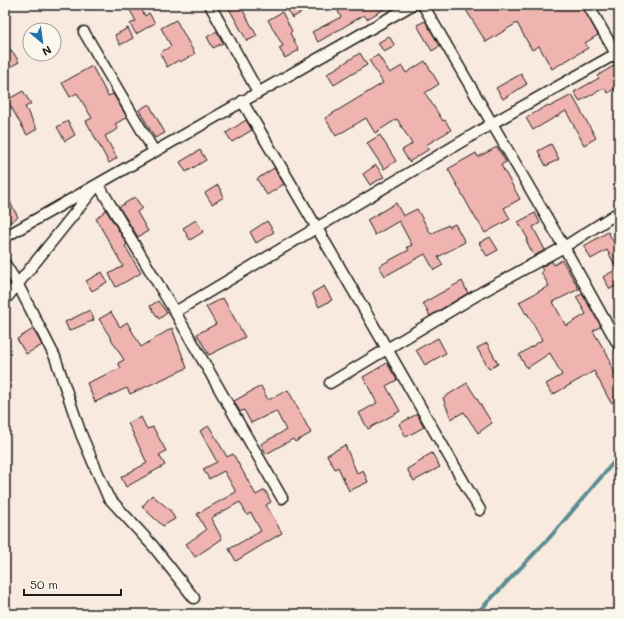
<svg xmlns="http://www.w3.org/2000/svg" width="624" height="619" viewBox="0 0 624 619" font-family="Mali,sans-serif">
<rect width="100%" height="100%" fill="#f9eae0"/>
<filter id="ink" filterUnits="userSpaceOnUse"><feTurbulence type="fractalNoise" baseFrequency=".025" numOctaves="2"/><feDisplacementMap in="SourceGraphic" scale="8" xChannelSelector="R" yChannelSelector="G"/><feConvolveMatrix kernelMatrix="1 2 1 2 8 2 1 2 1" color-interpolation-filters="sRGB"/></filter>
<g filter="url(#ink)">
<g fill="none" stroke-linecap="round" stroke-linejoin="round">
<!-- stream -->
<path stroke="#5d8d93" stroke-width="4" d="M474,614l9,-7 68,-71 68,-80"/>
</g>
<!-- building -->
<path fill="#f0b4b0" stroke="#1c1c1c" d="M127,5h12l6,11 4,-3 6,10 -19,11 -6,-10 6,-3z
M227,5h13l17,31 -10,5z
M285,5h29l-22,13z
M335,5h56l-24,14 -3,-4 -46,27 -6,-10 29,-15z
M463,5h119l16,30 -13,8 3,5 -36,21 -13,-23 -7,4 -15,-27 -31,19z
M282,12l10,19 -2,2 9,17 -14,8 -6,-10 4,-2 -15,-26z
M176,20l19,34 -15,8 -1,-2 -12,7 -7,-14 11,-7 -10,-18z
M425,21l15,25 -8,5 -15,-26z
M128,28l5,10 -13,7 -5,-10z
M217,31l6,12 -10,5 -6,-11z
M389,36l6,10 -11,6 -6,-9z
M5,40l7,13 1,-1 6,10 -14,8z
M360,53l7,12 -33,20 -7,-11z
M378,55l12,18 12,-7 4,7 19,-12 14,23 -14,9 18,28 2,-1 6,10 -25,15 3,4 -20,13 -7,-12 10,-6 -15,-25 -22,14 -9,-15 -30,18 -11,-18 58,-35 -14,-23z
M615,65l4,7v14l-11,7 -4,-5 -24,13 -6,-9 25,-14 -2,-2z
M92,66l16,30 5,-2 14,23 -12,7 3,5 -13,7 12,22 -8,5 -23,-42 6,-3 -15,-25 -7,4 -8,-14z
M521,74l6,10 -24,15 -7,-11z
M23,91l8,13 -6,3 12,22 -10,6 -20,-35z
M572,95l24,43 -12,7 -18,-34 -33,19 -7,-12 22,-13 1,2z
M149,104l16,29 -10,5 -16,-28z
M246,120l6,10 -20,12 -6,-9z
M68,121l7,14 -10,6 -8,-14z
M380,135l16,26 -12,8 -17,-26z
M551,144l8,15 -13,7 -8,-15z
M497,147l9,15 -5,3 19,34 -16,9 6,11 -25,14 -7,-12h-1l-29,-52 28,-16 2,4z
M200,150l6,10 -20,12 -6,-10z
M376,165l8,12 -14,8 -7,-11z
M274,168l10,16 -17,11 -10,-16z
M218,185l6,12 -12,7 -7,-11z
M5,193l13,24 -9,6 -4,-7z
M135,197l7,11 -5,4 11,19 -10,6 -19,-30z
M396,203l7,13 14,-7 14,25 17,-9 1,2 6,-3 10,18 -27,15 5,8 -9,5 -9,-16 -40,22 -6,-10 30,-16 -2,-3 5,-2 -13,-24 -24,14 -8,-15z
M106,210l21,34 -2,2 16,27 -25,14 -7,-13 14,-8 -27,-47z
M535,213l5,10 -7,4 12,23 -11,6 -8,-16 2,-1 -10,-17z
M196,220l7,12 -13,8 -7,-12z
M267,221l7,11 -18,11 -6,-11z
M608,232l11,20v32l-9,5 -7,-12 14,-8 -10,-19 -16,9 -7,-13z
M490,237l8,13 -11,6 -8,-13z
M562,260l17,29 -26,13 13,24 20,-12 -10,-17 6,-3 19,32 -8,5 18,30 -2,1 10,19v17l-8,5 -17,-32 -42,24 -6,-11 16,-9 -12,-22 -23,15 -8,-13 23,-15 -15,-27 -1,1 -7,-12 30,-16 -8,-14 2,-1 -2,-4 11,-6 2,4z
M102,272l5,10 -15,9 -6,-10z
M462,281l6,12 -38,23 -7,-13z
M324,286l8,14 -13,7 -7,-14z
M223,298l22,39 -36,18 -12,-21 19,-10 -10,-17z
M158,301l9,12 -8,6 -9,-13z
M90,310l4,10 -25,11 -4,-9z
M111,312l9,15 7,-5 14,25 31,-19 15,40 -57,26 -3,-6 -32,14 -8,-19 34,-15 -3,-5 6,-3 -25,-41z
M33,329l9,16 -16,9 -9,-15z
M438,338l8,15 -21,12 -9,-15z
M487,343l11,21 -9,5 -12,-21z
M387,363l10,17 -11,6 14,25 -32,18 -9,-16 18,-10 -14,-26z
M467,383l25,40 -14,10 -14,-21 -13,7 -8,-21z
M261,386l7,14 20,-10 23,43 -16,9 -2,-3 -27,15 -5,-10 25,-14 -10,-19 -25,12 -7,-13 -4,2 -6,-11z
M417,414l7,13 -18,10 -7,-13z
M141,417l6,12 6,-2 13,24 -7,4 6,10 -39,22 -5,-10 26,-14 -19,-40z
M209,426l18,31 6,-3 23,41 9,-5 6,12 -5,3 16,28 -46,28 -7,-12 32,-18 -10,-18 -4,2 -7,-13 -29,16 11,21 -27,18 -9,-13 20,-14 -9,-16 39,-22 -12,-21 -15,8 -6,-10 14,-7 -17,-31z
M345,445l12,28 6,-3 5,12 -19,9 -11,-24 -3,2 -8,-14z
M432,453l8,14 -26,14 -7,-12 17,-10 -1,-1z
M152,495l18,15 5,9 -12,7 -21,-19z"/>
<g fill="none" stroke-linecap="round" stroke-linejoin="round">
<!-- minor casing -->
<g stroke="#1c1c1c" stroke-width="13">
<path id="minor" d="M210,5l48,87
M423,5l141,242 55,99
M588,5l31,54
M84,32l70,119
M242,101c81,135 159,273 238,409
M5,237l407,-232
M5,264l12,19 38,74 26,77 27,63 45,49 41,52
M5,300l93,-116 77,128 107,186
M175,312l318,-189 126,-71
M330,383l152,-91 82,-45 55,-35"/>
</g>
<!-- minor -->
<use href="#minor" stroke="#fbf7ec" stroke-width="10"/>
</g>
</g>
<!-- margin -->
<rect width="624" height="619" fill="none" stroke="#fbf7ec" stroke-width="20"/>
<rect x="10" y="10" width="604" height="599" fill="none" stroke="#1c1c1c" stroke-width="1.5" filter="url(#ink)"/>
<!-- north arrow -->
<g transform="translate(42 42) rotate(151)"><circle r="19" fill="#fbf7ec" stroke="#a29f99"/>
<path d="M0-3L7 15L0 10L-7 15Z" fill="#1f6fb2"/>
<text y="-6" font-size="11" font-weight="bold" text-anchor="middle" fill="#1c1c1c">N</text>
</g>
<!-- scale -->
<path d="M24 589v6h97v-6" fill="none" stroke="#1c1c1c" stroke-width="2"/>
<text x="30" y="589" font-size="12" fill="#1c1c1c" stroke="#fbf7ec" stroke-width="3" paint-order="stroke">50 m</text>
</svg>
